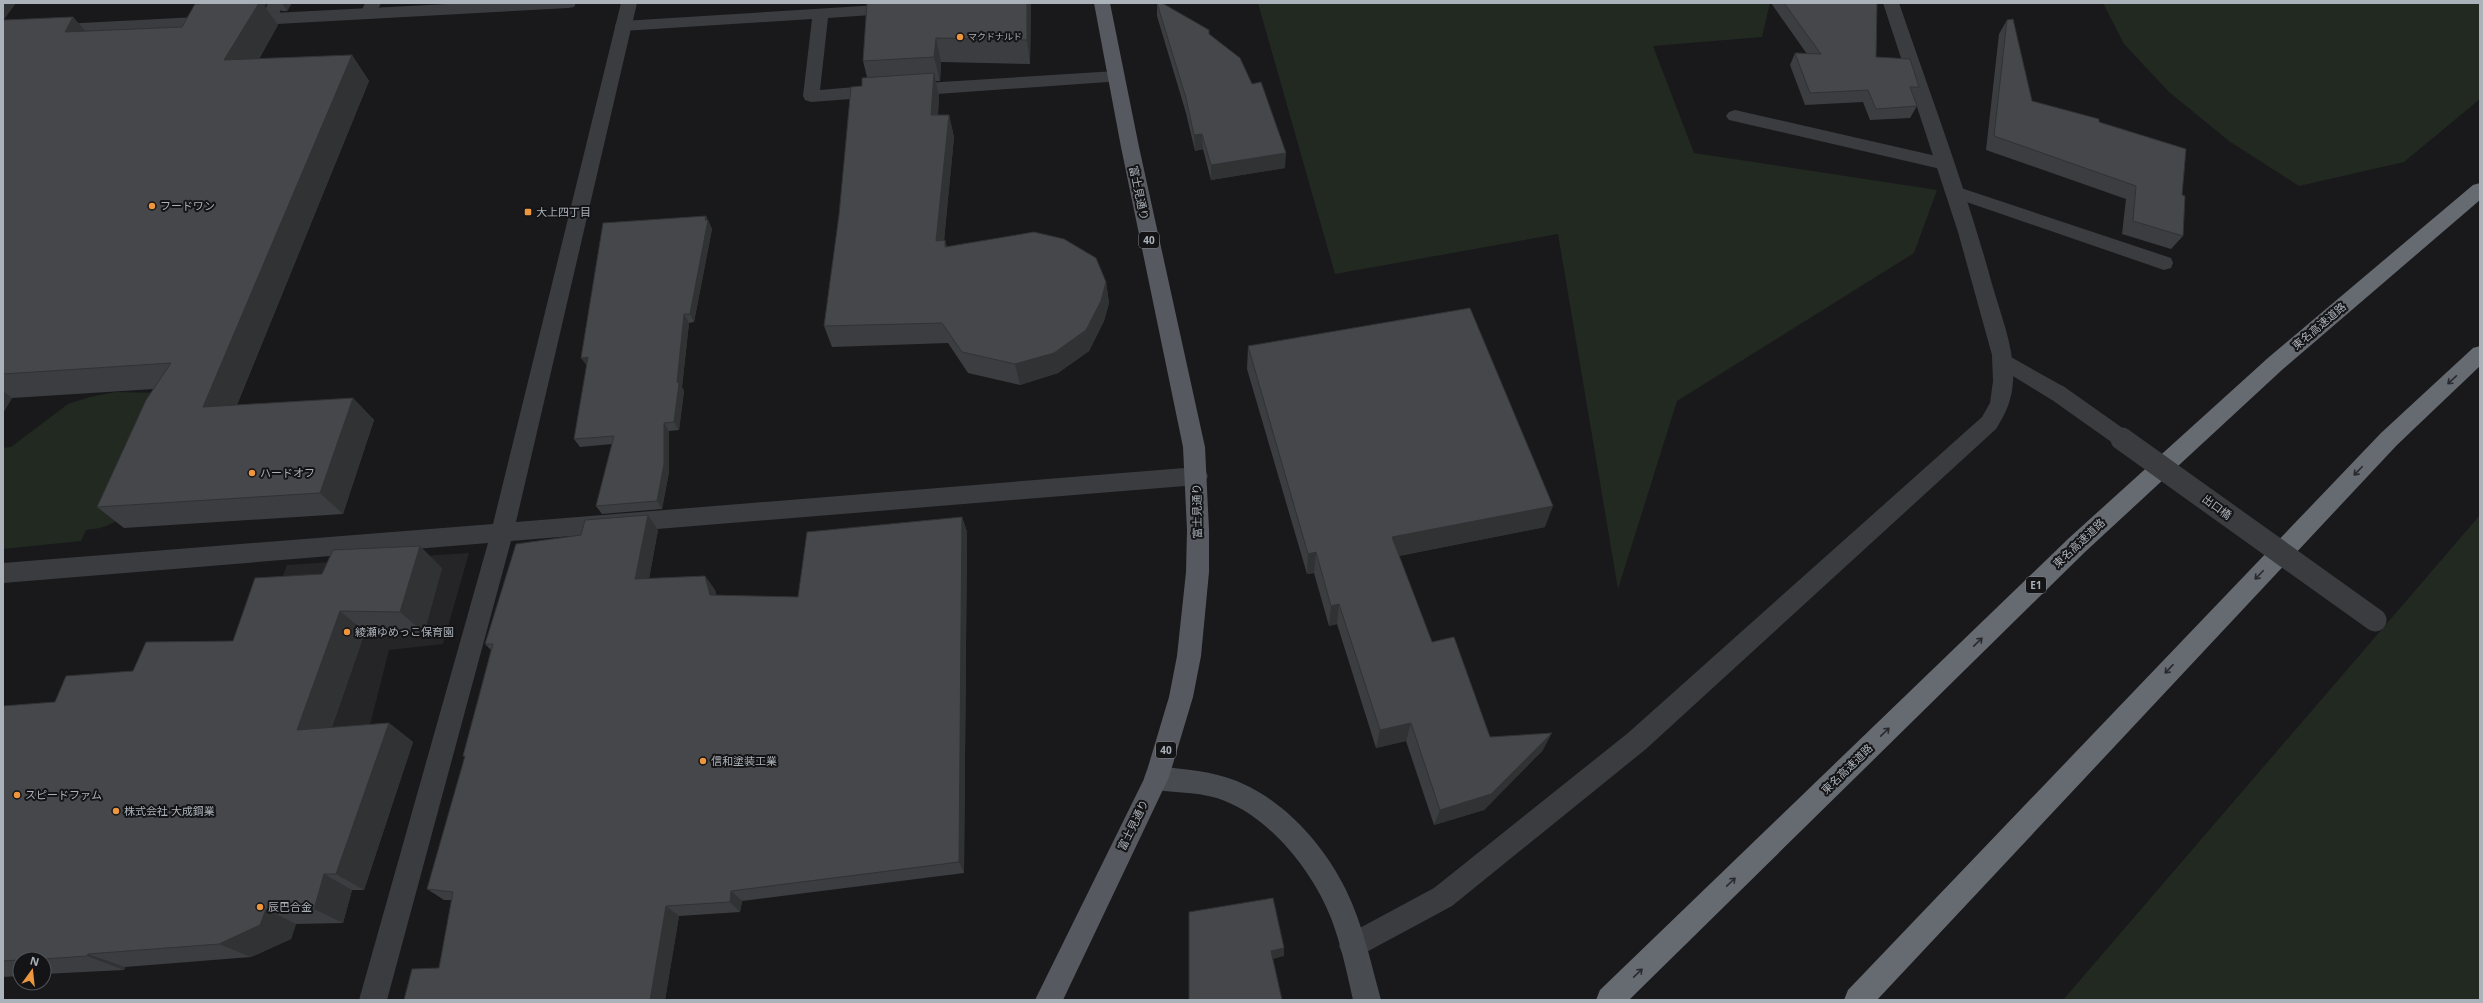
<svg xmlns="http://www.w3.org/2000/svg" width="2483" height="1003" viewBox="0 0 2483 1003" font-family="'Noto Sans','Noto Sans JP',sans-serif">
<rect width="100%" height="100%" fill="#19191b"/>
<!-- built -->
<path fill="#252528" d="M469,553l-26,91 -54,6 -20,79 -145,5 63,-169z"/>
<!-- green -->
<path fill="#212921" d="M1258,3h512l-8,34 -109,9 41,107 243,37 -23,63 -237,148 -59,188 -60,-355 -223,40z
M2103,3h377v96l-76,63 -105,24 -70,-45 -60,-49 -45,-48z
M115,392l52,1 -23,49 -18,1c-12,17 3,44 9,62 -17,16 -25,23 -49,25l-5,11 -78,8v-101l8,-1 57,-43 22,-7z
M2480,515v485h-417z"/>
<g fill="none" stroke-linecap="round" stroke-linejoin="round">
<!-- lane -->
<path fill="#3a3c40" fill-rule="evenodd" d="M268,3h16l-9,20h-12l-2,-4z
M365,3h16l-7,15h-12l-2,-4z
M895,4l6,1 2,4 -2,4 -73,5 -8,72 58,-5 6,2 2,4 -2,4 -6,2 -67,5 -6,-2 -2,-4 9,-77 -189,12 -6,-1 -2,-4 2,-4 6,-1z
M1116,71l6,2 2,4 -2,4 -213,15 -6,-2 -2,-4 2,-4 6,-2z
M1735,110l210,48 6,2 3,4 -3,4 -6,2 -216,-50 -3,-4 3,-4z
M1955,186l216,72 2,5 -2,5 -7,2 -215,-74 -3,-4 3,-4z
M2002,352l64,36 3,6 -3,6 -7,2 -7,-2 -57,-35 -3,-5 3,-5z"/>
<!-- street -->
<path fill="#3a3c40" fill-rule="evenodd" d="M467,3h109l-2,4 -6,1 -565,31v-12z
M621,3h16l-121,519 681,-55 8,3 3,6 -3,6 -8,3 -686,56 -124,459h-28l129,-457 -485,40v-20l490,-39z
M1883,3h16c32,93 67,186 93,281 9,32 23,65 21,97 -1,19 -7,32 -17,48l-350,320 -194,157 -91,49 -9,4 -9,-4 -4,-9 4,-9 91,-49 194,-155 354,-316 8,-14 3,-22 -1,-26 -34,-123z"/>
<!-- secondary -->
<path fill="#484b50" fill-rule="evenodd" d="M1156,766c23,3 47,4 69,11 53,16 97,64 121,113 17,35 25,73 35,110h-28c-6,-27 -12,-56 -22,-82 -18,-46 -60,-99 -106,-117 -21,-9 -47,-8 -69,-11l-9,-4 -3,-8 3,-8z"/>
<!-- primary -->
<path fill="#56595f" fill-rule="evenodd" d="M1094,3h16l29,144 66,300 4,83v42l-8,84 -8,41 -24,80 -106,223h-28l110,-223 24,-80 8,-41 9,-84 1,-42 -4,-83 -62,-300z"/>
<!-- highway -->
<path fill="#666a71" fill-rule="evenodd" d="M2480,183v17l-197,169 -198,183 -456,448h-33l4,-10 469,-452 200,-181 204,-172z
M2480,346v20l-83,79 -520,555h-33l4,-10 533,-557 92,-85z"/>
<!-- lane-bridge-far1 -->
<path stroke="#3a3c40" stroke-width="18" d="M2059,394l65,46"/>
<!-- lane-bridge -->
<path stroke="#3a3c40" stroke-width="23" d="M2122,439l253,181"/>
</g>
<!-- wall -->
<path fill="#3b3d40" d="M276,3h16l-5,8h-5z
M867,3h164l-1,61 -89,-2 -1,19h-4l3,15 -1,19h11l5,22 -10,103 3,7 159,35 3,21 -5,18 -15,30 -31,22 -38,12 -52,-12 -20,-30 -116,4 -8,-21 43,-249 -4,-16z
M1157,3h5l47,31 76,134 -74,12 -8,-31 -8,2 -9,-38 -29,-97z
M1771,3h106l-1,54 43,30 -6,10 4,9 -7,12 -40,2 -7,-18 -58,3 -15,-40 5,-12 12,1z
M265,7l13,18 -19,34 93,-4 17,26 -132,324 116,-7 21,22 -31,94 -219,14 -27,-21 57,-118 -142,9 -9,15v-392l70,-4 12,14 97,-4z
M2007,20l25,81 67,21 83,73 1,41 -12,13 -49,-15 4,-35 -140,-49 13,-116z
M706,216l6,13 -18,93 -5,1 -7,64 2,4 -5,39 -10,1v41l-7,37 -60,5 -6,-8 16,-62 -32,3 -6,-8z
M1248,346l297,181 -146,29 33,86 58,95 53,13 -59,60 -50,15 -28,-84 -30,7 -39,-124 -8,2 -15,-53 -7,1 -60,-205z
M962,517l5,15 -3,341 -222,28 -2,11 -61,4 -14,84h-261l35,-32 13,-68h-8l-17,-11 38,-132 -2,-1 28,-106 -6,-6 173,-114 -9,49 56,-3 10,14 1,5 82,2z
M442,568l-18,65 -59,-1 -33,95 57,-4 24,19 -49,148h-12l-9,33 -47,1 -5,15 -40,18 -126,10 -1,3 -80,4v-15h-24v17l-17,1v-271l52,-4 78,-31 100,-30z"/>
<!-- shaded-wall -->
<path fill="#303234" d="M3,3h13l-13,18z
M256,3h11l-2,4 13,18 -35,60 -19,-25z
M282,3h10l-5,8z
M1027,3h4l-1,61 -3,-24z
M73,17l22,25 -30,-10z
M936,38l5,24 -1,19 -6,-24z
M352,55l17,26 -142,348 -24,-22z
M934,73l5,23 -3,41 -5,-22z
M949,115l5,22 -12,125 -6,-21z
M1202,134l1,15 -8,2 -1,-16z
M1286,153l-1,15 -74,12v-15z
M706,216l2,5v-1l4,9 -18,93 -4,-8z
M945,240l6,22 -6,-15z
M1106,282l3,21 -5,18 -15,30 -31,22 -38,12 -5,-21z
M684,314l5,9 -7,64 2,4 -5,39 -5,-8 3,-40z
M588,357l-1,9 -6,-8z
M3,391l9,7 -9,15z
M353,398l21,22 -31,94 -23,-21z
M664,423l5,8v41l-7,37 -5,-8z
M1553,506l-8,21 -157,31 4,-21z
M648,515l10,15 -12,64 -11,-15z
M962,517l5,15 -3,341 -5,-11z
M420,546l22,22 -18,65 -24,-21z
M1316,552l-2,21 -7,1 1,-20z
M705,576l10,14 4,19 -9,-14z
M1339,604l-2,20 -8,2 2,-20z
M340,611l25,21 -41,117 -27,-19z
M389,723l24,19 -49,148 -28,-16z
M1411,723l-5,18 -30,7 4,-18z
M1552,733l-9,17 -59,60 -50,15 6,-15z
M324,874l28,16 -9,33 -29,-14z
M731,891l11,10 -2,11 -10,-10z
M666,906l13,10 -14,84h-15z
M266,909l30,15 -5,15 -40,18 -32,-13z
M1284,948v8l-14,4 1,-9z
M88,954l37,13 -1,3 -37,-14z"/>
<!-- building -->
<path fill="#45474b" stroke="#303234" d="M208,3h51l-35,57 128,-5 -149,352 150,-9 -33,95 -223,14 49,-107 25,-37 -168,11v-353l1,-1 69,-3 -8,15 117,-5 13,-23z
M867,3h160v37l-91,-2 -2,19 -71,4z
M1157,3h5l47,27v4l31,24 12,26 9,-2 25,71 -75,12 -9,-31 -8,1 -8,-37z
M1784,3h93l-1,54 34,2 9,28h-9l7,19 -41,3 -8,-19 -58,3 -15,-40 26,1z
M2013,19l19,82 67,18v3l87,27 -4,46 3,1 -2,40 -50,-15 3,-35 -142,-50 13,-116z
M934,73l-3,42h18l-13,126 9,-1v7l89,-15 30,7 32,19 10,24 -5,19 -15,29 -32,23 -39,11 -53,-12 -20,-29 -118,3 15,-111 12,-128 11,-1v-8z
M706,216l-1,4h3l-18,94h-6l-7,68 2,1 -5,39 -10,1v41l-7,37 -61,5 18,-70 -40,3 14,-82 -7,1 22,-135z
M1470,308l83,198 -161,31 40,105 22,-5 36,100 62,-4 -61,61 -51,16 -29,-87 -31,7 -41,-126 -8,2 -15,-54 -8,2 -60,-208z
M648,515l-13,64 70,-3 5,19 88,2 9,-65 155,-15 -3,345 -228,29 -1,11 -64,4 -16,94h-246l8,-31 27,-1 14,-76 -26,-3 38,-133h-2l30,-112h-8l31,-100 65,-9 4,-15z
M420,546l-20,66 -60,-1 -43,119 92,-7 -53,151h-12l-10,35h-48l-6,16 -41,19 -131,10 -1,2 -43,3h-24v1l-17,1v-255l52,-4 11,-26 67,-5 13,-29 87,-1 22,-63 67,-4 11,-24z
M1273,898l11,50 -13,3 11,49h-93v-88z"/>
<!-- one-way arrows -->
<defs><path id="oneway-shaft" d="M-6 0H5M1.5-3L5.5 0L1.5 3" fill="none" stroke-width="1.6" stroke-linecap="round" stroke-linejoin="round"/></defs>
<g stroke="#282a2d">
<use href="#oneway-shaft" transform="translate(2452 380) rotate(137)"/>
<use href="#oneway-shaft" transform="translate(2358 471) rotate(134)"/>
<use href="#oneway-shaft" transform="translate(2259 575) rotate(134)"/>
<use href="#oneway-shaft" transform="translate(1978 642) rotate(-44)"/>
<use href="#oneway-shaft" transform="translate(2169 669) rotate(133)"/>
<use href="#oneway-shaft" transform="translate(1885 732) rotate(-44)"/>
<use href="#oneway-shaft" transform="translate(1731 882) rotate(-44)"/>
<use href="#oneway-shaft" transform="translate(1638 973) rotate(-44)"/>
</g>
<!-- markers -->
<g fill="#ee963e" stroke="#141416" stroke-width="1.5">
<circle cx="960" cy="37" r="4"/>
<circle cx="152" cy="206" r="4"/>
<rect x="524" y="208" width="8" height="8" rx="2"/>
<circle cx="252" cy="473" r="4"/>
<circle cx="347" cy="632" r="4"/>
<circle cx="703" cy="761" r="4"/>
<circle cx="17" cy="795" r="4"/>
<circle cx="116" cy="811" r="4"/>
<circle cx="260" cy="907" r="4"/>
</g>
<g text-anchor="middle" stroke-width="4" stroke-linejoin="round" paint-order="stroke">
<!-- far-poi labels -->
<g font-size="9" fill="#abb2ba" stroke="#141416" text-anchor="start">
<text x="968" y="40">マクドナルド</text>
</g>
<!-- shield labels -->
<g fill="#141416" stroke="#7e8389" stroke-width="1">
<rect x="1139" y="232" width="20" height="16" rx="3"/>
<rect x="2026" y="577" width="20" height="16" rx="3"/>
<rect x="1156" y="742" width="20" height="16" rx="3"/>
</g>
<g font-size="10" font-weight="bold" fill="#abb2ba">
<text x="1149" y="244">40</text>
<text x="2036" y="589">E1</text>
<text x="1166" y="754">40</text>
</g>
<!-- street labels -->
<g font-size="11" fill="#abb2ba" stroke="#141416">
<text transform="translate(1139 193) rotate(78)" y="4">富士見通り</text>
<text transform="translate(2319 326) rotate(-40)" y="4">東名高速道路</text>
<text transform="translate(2217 507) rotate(36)" y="4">出口橋</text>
<text transform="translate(1197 511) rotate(-91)" y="4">富士見通り</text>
<text transform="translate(2079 543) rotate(-43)" y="4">東名高速道路</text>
<text transform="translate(1847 769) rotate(-44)" y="4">東名高速道路</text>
<text transform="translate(1133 825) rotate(-64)" y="4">富士見通り</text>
</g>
<!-- poi labels -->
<g font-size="11" fill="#abb2ba" stroke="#141416" text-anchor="start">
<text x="160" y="210">フードワン</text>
<text x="536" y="216">大上四丁目</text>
<text x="260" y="477">ハードオフ</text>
<text x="355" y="636">綾瀬ゆめっこ保育園</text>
<text x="711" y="765">信和塗装工業</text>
<text x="25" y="799">スピードファム</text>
<text x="124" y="815">株式会社 大成鋼業</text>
<text x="268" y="911">辰巴合金</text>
</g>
</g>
<!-- border -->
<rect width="2483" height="1003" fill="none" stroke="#abb2ba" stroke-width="8"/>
<!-- north arrow -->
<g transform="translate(32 971) rotate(15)"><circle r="19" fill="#141416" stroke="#505358"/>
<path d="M0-3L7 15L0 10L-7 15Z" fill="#ee963e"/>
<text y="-6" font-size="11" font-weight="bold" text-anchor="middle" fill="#abb2ba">N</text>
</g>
</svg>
